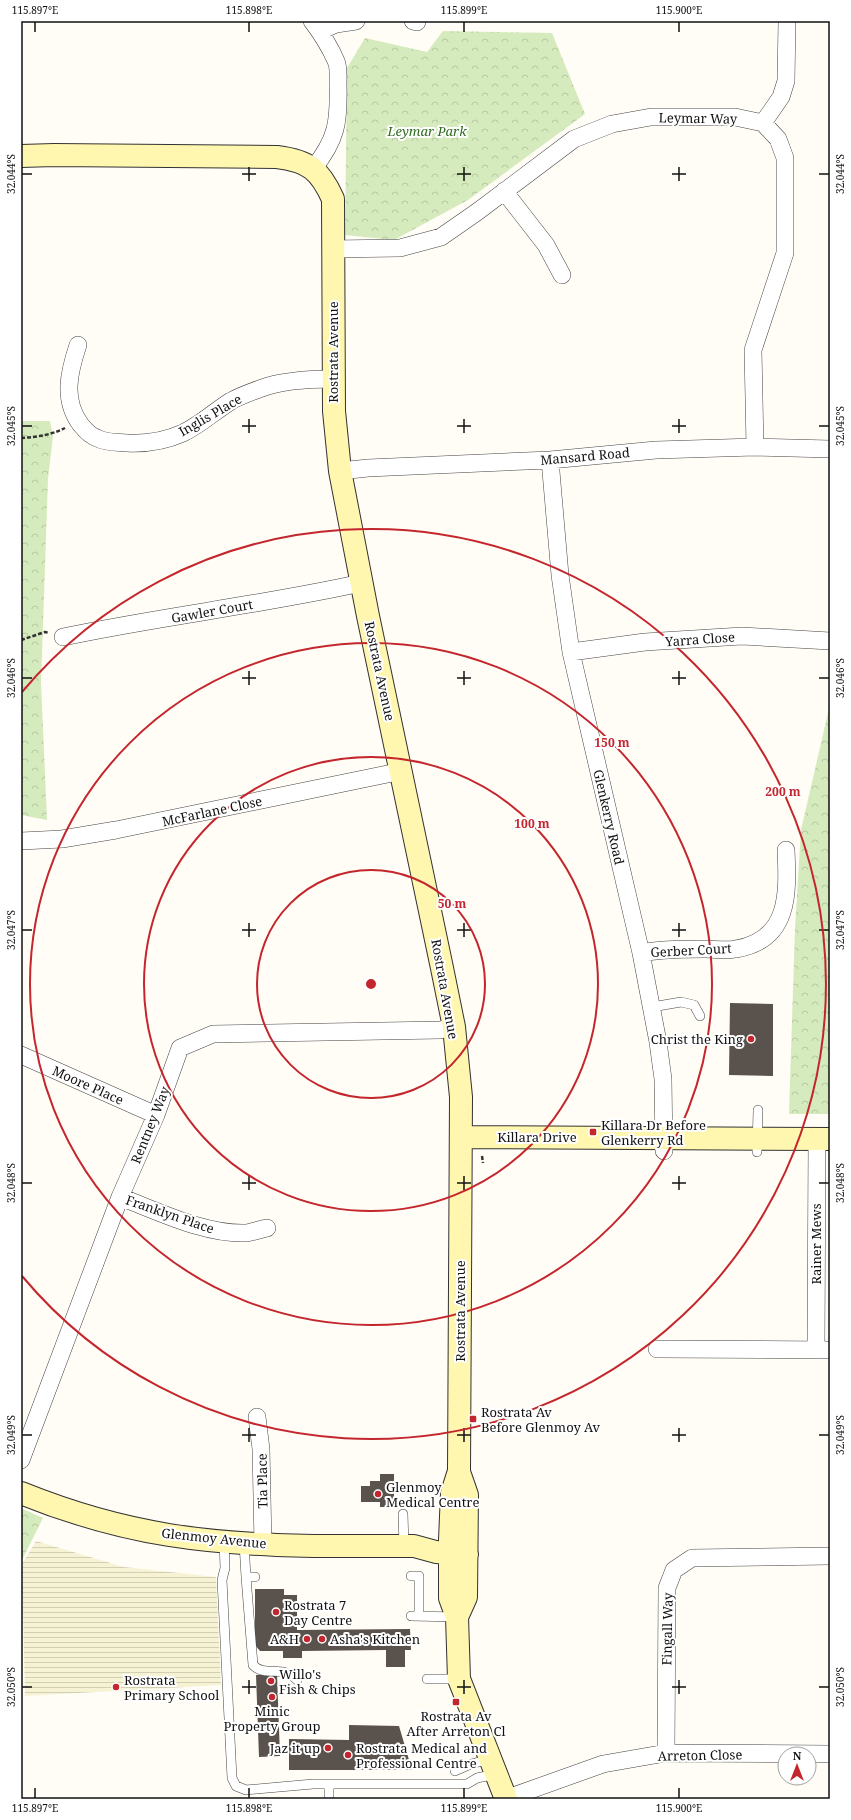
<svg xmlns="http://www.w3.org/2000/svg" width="851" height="1820" viewBox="0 0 851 1820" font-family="'Noto Serif',serif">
<defs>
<pattern id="farmland-rules" width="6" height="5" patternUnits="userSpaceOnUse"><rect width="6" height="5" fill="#f6f3d4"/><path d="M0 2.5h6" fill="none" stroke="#d2cfb5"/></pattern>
<pattern id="park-crowns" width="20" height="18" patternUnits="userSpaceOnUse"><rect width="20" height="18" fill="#d5ebbd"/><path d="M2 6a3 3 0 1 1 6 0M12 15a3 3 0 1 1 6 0" fill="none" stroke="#b6c8a1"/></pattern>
</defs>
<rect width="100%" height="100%" fill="#fffdf5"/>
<!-- farmland -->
<path fill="url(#farmland-rules)" d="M36,1541l88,26 92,10 5,108 -196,11 -3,-132z"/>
<!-- park -->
<path fill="url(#park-crowns)" d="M443,31l109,2 33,81 -117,86 -74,40 -49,-5 2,-167 18,-30 62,14z
M21,421h29l3,15 -5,43 -7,204 6,137 -26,-5z
M830,704v410h-41l6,-186 6,-98z
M21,1508l22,10 -22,44z"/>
<!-- building -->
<path fill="#5a524d" d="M730,1003l43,1v72l-44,-1z
M380,1474h14v33h-14v-5h-19v-16h9v-5h10z
M255,1589h29v6h13v35l113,-1 1,21h-6v17h-19v-17l-84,1v7h-19v-7h-23l-5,-6z
M277,1674l3,82 -21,1 -3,-82z
M349,1725l50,1 13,44h-123v-31l60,1z"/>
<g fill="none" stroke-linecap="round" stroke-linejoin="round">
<!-- lane casing -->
<g stroke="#444" stroke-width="10">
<path id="lane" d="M652,1007l29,-5 13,3 6,11
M757,1152l1,-42
M403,1514l1,32
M224,1541l1,27 -3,12 10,198 4,8 10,4 67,-6h154l10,-6 19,-4
M244,1543l2,34h9
M411,1576h8v40
M246,1577l7,88c12,13 30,-1 44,15
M411,1616l46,1
M427,1679h32
M455,1771l16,-7 20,-5
M329,1784v11"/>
</g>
<!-- street casing -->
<g stroke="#444" stroke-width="18">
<path id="street" d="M312,21c9,12 18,26 24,40 3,6 2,17 2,24 1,37 -1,54 -25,84
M413,21l4,1
M320,31l16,-7 20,-3
M763,123l18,-26 5,-16 1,-60
M504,191l42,54 16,30
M333,249l67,-1 41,-11 36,-25 97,-73 38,-15 39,-7h84l28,6 15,16 7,19v95l-32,97 2,97
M78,345c-9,27 -16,55 3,80 4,5 10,11 16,13 9,5 20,4 30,5 19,1 38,-2 56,-10 17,-8 32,-22 48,-32 9,-5 20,-9 31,-13 22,-8 48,-9 71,-9
M550,460l10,115 11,77 70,301 17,89 5,37 1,72
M340,471l28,-3 182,-8 106,-10 99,-3 75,2
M63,637c99,-21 199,-32 298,-54
M571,652l74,-10 97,-6 88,5
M21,841l41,-2 54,-9 286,-59
M641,953c21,-4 42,-4 64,-4 10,0 21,2 31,0 54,-9 52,-56 50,-99
M21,1055l135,60
M120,1197c38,14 85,38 127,36 6,-1 14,-4 20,-5
M657,1349l173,1
M816,1350l1,-211
M257,1417l4,32 2,95
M21,1460l99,-263 36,-82 24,-67 33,-14 227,-4 14,-3
M666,1753l1,-165 7,-18 18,-12 138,-2
M505,1799l98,-35 63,-11 164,1"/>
</g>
<!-- secondary casing -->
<g stroke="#333" stroke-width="24">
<path id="secondary" d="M21,156l33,-1 223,2c32,4 43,13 56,42l1,212 6,60 28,145 74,352 12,59 7,70 -2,374 -7,22 -2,47v58l7,19 2,62 47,120
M461,1137l369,2
M21,1493c47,19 98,34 148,42 81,13 163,11 245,11l22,6 31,2
M457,1617l9,-20 1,-102 -8,-23"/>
</g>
<!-- path -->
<path stroke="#333" stroke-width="2.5" stroke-dasharray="4 2" stroke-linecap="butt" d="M21,438c16,-1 30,-3 44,-10
M21,640l24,-8 4,1
M482,1156l1,7"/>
<!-- lane -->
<use href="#lane" stroke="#fff" stroke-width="9"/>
<!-- street -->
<use href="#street" stroke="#fff" stroke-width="17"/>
<!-- secondary -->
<use href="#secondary" stroke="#fff6b0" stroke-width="22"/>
</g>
<!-- ticks -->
<path fill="none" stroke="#111" stroke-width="1.5" d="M35,22v10M249,22v10M464,22v10M679,22v10M249,167v14M464,167v14M679,167v14M22,174h10M242,174h14M457,174h14M672,174h14M819,174h10M249,419v14M464,419v14M679,419v14M22,426h10M242,426h14M457,426h14M672,426h14M819,426h10M249,671v14M464,671v14M679,671v14M22,678h10M242,678h14M457,678h14M672,678h14M819,678h10M249,923v14M464,923v14M679,923v14M22,930h10M242,930h14M457,930h14M672,930h14M819,930h10M249,1176v14M464,1176v14M679,1176v14M22,1183h10M242,1183h14M457,1183h14M672,1183h14M819,1183h10M249,1428v14M464,1428v14M679,1428v14M22,1435h10M242,1435h14M457,1435h14M672,1435h14M819,1435h10M249,1680v14M464,1680v14M679,1680v14M22,1687h10M242,1687h14M457,1687h14M672,1687h14M819,1687h10M35,1788v10M249,1788v10M464,1788v10M679,1788v10"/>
<!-- distance rings -->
<g fill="none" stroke="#c4262e" stroke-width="2">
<circle cx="371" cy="984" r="114"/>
<circle cx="371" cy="984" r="227"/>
<circle cx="371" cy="984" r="341"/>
<path d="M22 692A455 455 0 1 1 22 1276"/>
</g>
<!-- markers -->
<g fill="#c4262e" stroke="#fff" stroke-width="1.5">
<circle cx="751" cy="1039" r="4"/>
<rect x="589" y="1128" width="8" height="8" rx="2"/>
<rect x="469" y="1415" width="8" height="8" rx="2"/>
<circle cx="378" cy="1494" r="4"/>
<circle cx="276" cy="1612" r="4"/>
<circle cx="307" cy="1639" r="4"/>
<circle cx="322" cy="1639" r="4"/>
<circle cx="271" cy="1681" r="4"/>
<circle cx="116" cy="1687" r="4"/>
<circle cx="272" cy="1697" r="4"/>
<rect x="452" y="1698" width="8" height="8" rx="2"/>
<circle cx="328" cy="1748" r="4"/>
<circle cx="348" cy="1755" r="4"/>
</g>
<g text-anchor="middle" stroke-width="4" stroke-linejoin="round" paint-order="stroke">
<!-- street labels -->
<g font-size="13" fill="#111" stroke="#fff">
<text transform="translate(698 118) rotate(1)" y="5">Leymar Way</text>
<text transform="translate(333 352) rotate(-90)" y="5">Rostrata Avenue</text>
<text transform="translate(210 415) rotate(-30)" y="5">Inglis Place</text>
<text transform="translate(585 456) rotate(-5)" y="5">Mansard Road</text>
<text transform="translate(212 611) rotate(-10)" y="5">Gawler Court</text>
<text transform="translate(700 639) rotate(-4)" y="5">Yarra Close</text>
<text transform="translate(380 671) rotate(78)" y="5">Rostrata Avenue</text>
<text transform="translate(212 811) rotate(-12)" y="5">McFarlane Close</text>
<text transform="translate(609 817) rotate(77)" y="5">Glenkerry Road</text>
<text transform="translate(691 950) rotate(-3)" y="5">Gerber Court</text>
<text transform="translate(445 989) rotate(80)" y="5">Rostrata Avenue</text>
<text transform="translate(88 1085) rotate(24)" y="5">Moore Place</text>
<text transform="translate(150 1125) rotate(-68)" y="5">Rentney Way</text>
<text x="537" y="1142">Killara Drive</text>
<text transform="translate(170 1214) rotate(19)" y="5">Franklyn Place</text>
<text transform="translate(816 1244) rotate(-90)" y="5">Rainer Mews</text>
<text transform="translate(460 1311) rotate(-90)" y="5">Rostrata Avenue</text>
<text transform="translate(262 1481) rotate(-91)" y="5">Tia Place</text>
<text transform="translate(214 1538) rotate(6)" y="5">Glenmoy Avenue</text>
<text transform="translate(667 1629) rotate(-89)" y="5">Fingall Way</text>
<text transform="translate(700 1755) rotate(-1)" y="5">Arreton Close</text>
</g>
<!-- park labels -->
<g font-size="13" font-style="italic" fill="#2f6b1f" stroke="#fff">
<text x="427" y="136">Leymar Park</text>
</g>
<!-- poi labels -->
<g font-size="13" fill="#111" stroke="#fff" text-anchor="start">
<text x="743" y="1044" text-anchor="end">Christ the King</text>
<text x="601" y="1130">Killara Dr Before<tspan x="601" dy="15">Glenkerry Rd</tspan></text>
<text x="481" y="1417">Rostrata Av<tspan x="481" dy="15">Before Glenmoy Av</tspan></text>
<text x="386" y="1492">Glenmoy<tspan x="386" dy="15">Medical Centre</tspan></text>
<text x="284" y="1610">Rostrata 7<tspan x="284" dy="15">Day Centre</tspan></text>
<text x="299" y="1644" text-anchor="end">A&amp;H</text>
<text x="330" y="1644">Asha's Kitchen</text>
<text x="279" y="1679">Willo's<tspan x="279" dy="15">Fish &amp; Chips</tspan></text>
<text x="124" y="1685">Rostrata<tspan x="124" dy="15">Primary School</tspan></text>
<text x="272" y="1716" text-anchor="middle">Minic<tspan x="272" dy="15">Property Group</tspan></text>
<text x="456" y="1721" text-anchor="middle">Rostrata Av<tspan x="456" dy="15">After Arreton Cl</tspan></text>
<text x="320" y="1753" text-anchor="end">Jaz it up</text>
<text x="356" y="1753">Rostrata Medical and<tspan x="356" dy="15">Professional Centre</tspan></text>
</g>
</g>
<circle cx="371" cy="984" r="6" fill="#c4262e" stroke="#fff" stroke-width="2"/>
<g font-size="12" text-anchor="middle" font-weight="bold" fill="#c4262e" stroke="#fff" stroke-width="4" stroke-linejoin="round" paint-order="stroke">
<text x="612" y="747">150 m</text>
<text x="783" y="796">200 m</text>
<text x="532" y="828">100 m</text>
<text x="452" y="908">50 m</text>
</g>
<!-- border -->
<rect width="851" height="1820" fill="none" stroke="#ffffff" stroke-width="44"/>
<!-- north arrow -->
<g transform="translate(797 1766)"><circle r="19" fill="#ffffff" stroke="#a0a0a0"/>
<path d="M0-3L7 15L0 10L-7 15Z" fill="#c4262e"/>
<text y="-6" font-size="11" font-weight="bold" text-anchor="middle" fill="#111111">N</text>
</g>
<rect x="22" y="22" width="807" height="1776" fill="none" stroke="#111" stroke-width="1.5"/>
<g font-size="10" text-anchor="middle" fill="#111">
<text x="35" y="14">115.897°E</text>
<text x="249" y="14">115.898°E</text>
<text x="464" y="14">115.899°E</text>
<text x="679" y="14">115.900°E</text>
<text transform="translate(11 174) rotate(-90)" y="4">32.044°S</text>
<text transform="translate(840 174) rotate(-90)" y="4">32.044°S</text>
<text transform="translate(11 426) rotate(-90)" y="4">32.045°S</text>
<text transform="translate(840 426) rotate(-90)" y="4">32.045°S</text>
<text transform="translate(11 678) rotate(-90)" y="4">32.046°S</text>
<text transform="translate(840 678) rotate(-90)" y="4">32.046°S</text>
<text transform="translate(11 930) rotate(-90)" y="4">32.047°S</text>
<text transform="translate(840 930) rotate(-90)" y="4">32.047°S</text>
<text transform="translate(11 1183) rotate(-90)" y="4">32.048°S</text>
<text transform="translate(840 1183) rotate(-90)" y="4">32.048°S</text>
<text transform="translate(11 1435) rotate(-90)" y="4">32.049°S</text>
<text transform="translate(840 1435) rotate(-90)" y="4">32.049°S</text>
<text transform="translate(11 1687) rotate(-90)" y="4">32.050°S</text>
<text transform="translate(840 1687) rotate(-90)" y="4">32.050°S</text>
<text x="35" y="1812">115.897°E</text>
<text x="249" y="1812">115.898°E</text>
<text x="464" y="1812">115.899°E</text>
<text x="679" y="1812">115.900°E</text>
</g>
</svg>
